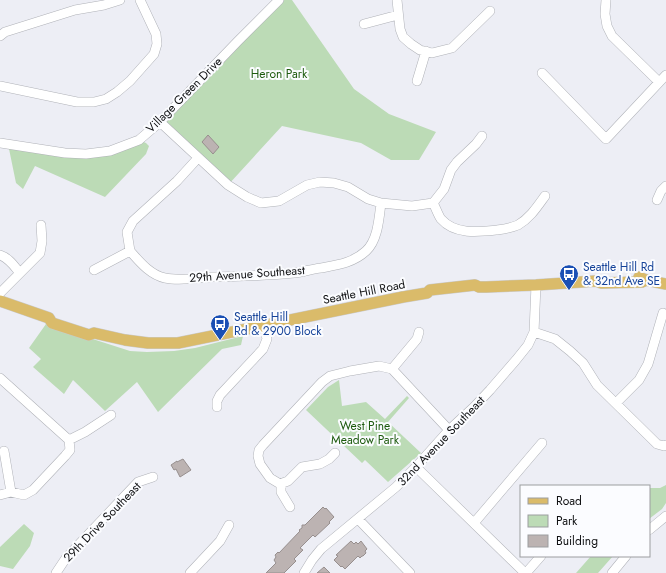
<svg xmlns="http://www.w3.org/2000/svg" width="666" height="573" viewBox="0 0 666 573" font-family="Jost,sans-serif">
<rect width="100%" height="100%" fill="#edeef5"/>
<!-- green -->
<path fill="#bcdbb6" d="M279,0h13l62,89 35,25 47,18 -17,28h-28l-30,-17 -79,-17 -54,59 -68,-63z
M139,140l7,3 3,3 -3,8 -41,43 -70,-31 -12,23 -7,-6 -8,-39 78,10z
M46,324l84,27 17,1 27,-1 21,-3 48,-12 -2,9 -19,4 -64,63 -21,-30 -32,29 -32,-31 -9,14 -31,-27 8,-8 -12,-11z
M339,380l3,26 24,-4 19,17 22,-23 2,2 -21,24 33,31 -33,29 -23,-22 -3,3 -56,-53 22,-23z
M666,485v18l-4,6 -13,10v-30l1,-1h10z
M24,524l10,9 -4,13 -17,23 -13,-3v-19z
M591,556h22l-15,17h-22z"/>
<!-- building -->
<path fill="#bcb3b2" stroke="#978f8e" d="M208,135l11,12 -6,7 -11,-12z
M183,459l8,11 -11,7 -4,-8 -2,1 -3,-5 6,-4v1z
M323,507l2,2 1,-1 8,9 -5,5 1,1 -15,14 -2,-2 -13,13 3,2 -9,9 2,2 -12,12h-18l10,-10 -2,-3 2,-3 -1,-2 3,-3 1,1 21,-22 -1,-1 3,-2v-3h3z
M351,541l3,3 2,-2 2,2 3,-3 6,8 -2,2 1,2 -3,3h-1l-2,2 -2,-2 -13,13 -3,-3 -1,1 -7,-7 4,-4 -2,-1z
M324,567l6,6h-13z"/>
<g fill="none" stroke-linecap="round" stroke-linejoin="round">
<!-- minor casing -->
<g stroke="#b0b2b8" stroke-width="10">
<path id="minor" d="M397,0l3,29 3,8 8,7 9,6 12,3 20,-5 38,-37
M606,0l-1,14 2,12 5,10 47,46
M364,24l34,-9
M0,36l5,-4 70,-22 29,-5 16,-5
M542,73l64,66 60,-64
M417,81l9,-30
M0,86l77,16h17l12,-3 11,-7 13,-11 24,-27 3,-10 -1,-10 -16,-34
M160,122l68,63 19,12 14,6 18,-2 28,-16 13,-3 14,1 14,4 20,12 13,4 31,3 21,-3
M0,143l65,10 21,1 24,-3 29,-11 21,-18 78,-81 41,-41
M657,200l4,-9 5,-5
M433,203c3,5 5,12 8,16 14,16 38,13 56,11 7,-1 14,-2 21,-5 12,-7 19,-18 27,-29
M433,203l11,-14 7,-19 6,-8 19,-18 6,-8
M130,251c9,10 20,24 35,27 14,3 32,0 46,-1 28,-1 55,-1 83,-4 9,-1 18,-4 27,-5 16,-3 32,-5 45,-17 12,-11 13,-33 15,-48
M0,255c9,3 14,11 20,18
M94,270l36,-19 -3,-19 6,-11 44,-40 21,-23
M0,293l40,-40 2,-12 -1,-16
M534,332l21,7 15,12 13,12 14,22 60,59 7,2 2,-1
M392,369l25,-30 2,-7
M0,378l69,62
M616,403l23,-23 9,-16 15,-51
M217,407v-6l3,-6 43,-46 4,-10 -3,-14
M69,440l16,-8 26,-17
M4,451l7,41
M335,453l-6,6 -9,5 -18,3 -14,14 -8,3 -10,-6 -10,-14 -2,-8 1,-6 4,-5 59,-63 8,-6 20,-5 29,-5 13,3 57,61
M416,467l109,106
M281,484v8l9,15
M0,495l11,-3 13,3 9,-5 32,-34 5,-6 -1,-10
M358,519l52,54
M474,523l68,-80
M649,530l17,-14
M56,573l10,-15 72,-76 15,-5
M190,573l30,-32 9,-16
M304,573l8,-13 9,-11 75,-62 20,-20 33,-37 25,-23 16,-17 26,-30 12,-15 6,-13 2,-47
M526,573l15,-17
M612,573l14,-17"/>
</g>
<!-- major casing -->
<g stroke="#cacacb" stroke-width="12">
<path id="major" d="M639,277l7,3 20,4
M0,301l49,17 3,5 37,12 5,-2 31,7 23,3h30l225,-46 24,-4 3,-3 45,-5 4,2h7l50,-2 60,-4 5,2 41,-1 4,-2"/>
</g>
<!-- minor -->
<use href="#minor" stroke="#fff" stroke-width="9"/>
<!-- major -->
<use href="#major" stroke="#dabb6a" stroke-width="11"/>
</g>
<!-- icons -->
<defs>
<g id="bus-pin" transform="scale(1)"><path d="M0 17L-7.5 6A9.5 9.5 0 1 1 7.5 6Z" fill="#1a4fb4" stroke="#fbfcff"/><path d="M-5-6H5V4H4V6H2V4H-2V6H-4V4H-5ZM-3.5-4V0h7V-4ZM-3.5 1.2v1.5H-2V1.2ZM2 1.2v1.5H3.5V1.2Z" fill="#fff"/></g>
</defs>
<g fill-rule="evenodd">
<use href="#bus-pin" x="569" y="274"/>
<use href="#bus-pin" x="220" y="324"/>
</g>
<g text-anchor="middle" stroke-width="4" stroke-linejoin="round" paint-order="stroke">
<!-- park labels -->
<g font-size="12" fill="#1e5b0f" stroke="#fbfcff">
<text x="279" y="78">Heron Park</text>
<text x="365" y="430">West Pine<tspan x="365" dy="14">Meadow Park</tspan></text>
</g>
<!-- street labels -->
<g font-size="12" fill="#0e0f11" stroke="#fbfcff">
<text transform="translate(184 95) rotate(-45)" y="4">Village Green Drive</text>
<text transform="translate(247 274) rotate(-4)" y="4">29th Avenue Southeast</text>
<text transform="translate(364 292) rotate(-11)" y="4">Seattle Hill Road</text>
<text transform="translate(441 441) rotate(-46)" y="4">32nd Avenue Southeast</text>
<text transform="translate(102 522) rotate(-46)" y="4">29th Drive Southeast</text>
</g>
<!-- transit labels -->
<g font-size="12" fill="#164399" stroke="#fbfcff" text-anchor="start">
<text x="583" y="271">Seattle Hill Rd<tspan x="583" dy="14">&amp; 32nd Ave SE</tspan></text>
<text x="234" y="321">Seattle Hill<tspan x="234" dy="14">Rd &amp; 2900 Block</tspan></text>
</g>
</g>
<!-- legend -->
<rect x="520" y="485" width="130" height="72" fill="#fbfcff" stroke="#9c9da0"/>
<rect x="528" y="498" width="20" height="6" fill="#dabb6a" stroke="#9c9da0"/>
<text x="556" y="505" font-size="12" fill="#0e0f11">Road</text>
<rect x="528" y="515" width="20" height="12" fill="#bcdbb6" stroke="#9c9da0"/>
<text x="556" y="525" font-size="12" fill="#0e0f11">Park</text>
<rect x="528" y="535" width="20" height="12" fill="#bcb3b2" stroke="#9c9da0"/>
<text x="556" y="545" font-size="12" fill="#0e0f11">Building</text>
</svg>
